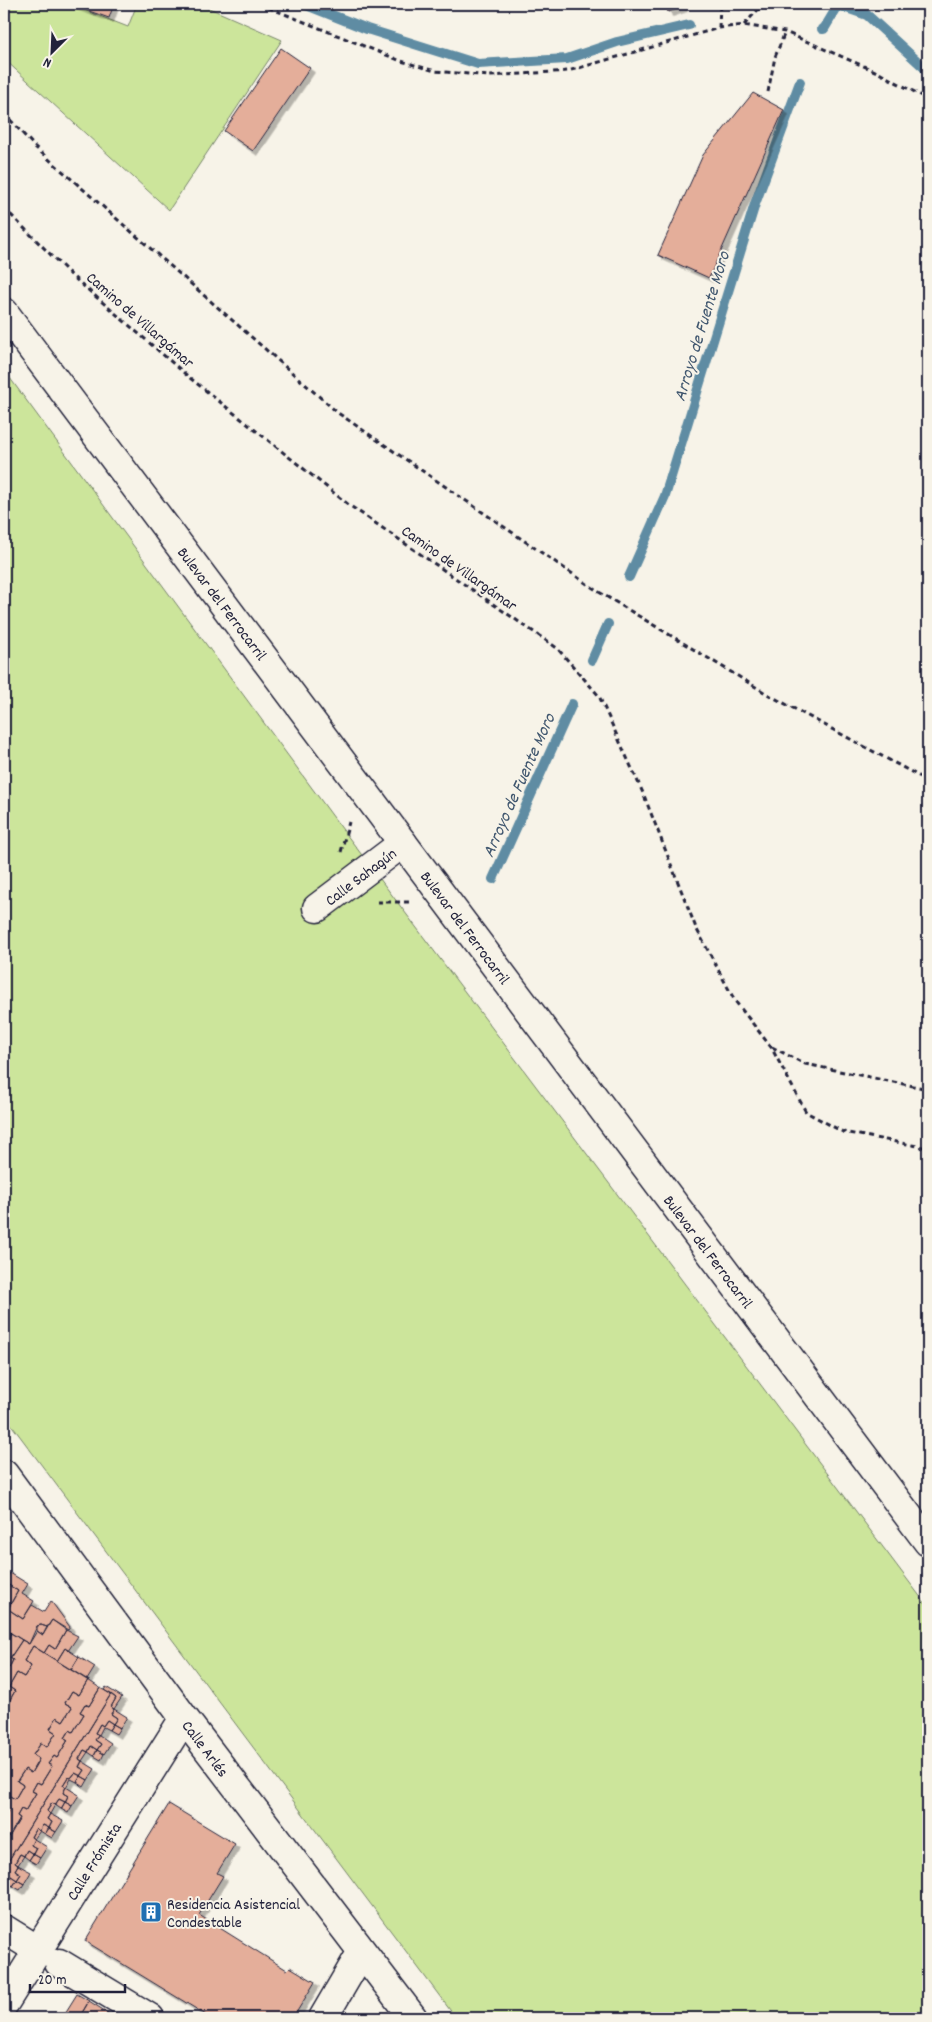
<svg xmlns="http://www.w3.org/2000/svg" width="932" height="2022" viewBox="0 0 932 2022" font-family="Dekko,sans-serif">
<defs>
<filter id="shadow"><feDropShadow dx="4.5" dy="4.5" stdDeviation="0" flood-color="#0004"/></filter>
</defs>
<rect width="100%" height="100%" fill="#f7f3e8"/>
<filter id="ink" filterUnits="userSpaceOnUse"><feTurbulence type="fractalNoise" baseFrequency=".02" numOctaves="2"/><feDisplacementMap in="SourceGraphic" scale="10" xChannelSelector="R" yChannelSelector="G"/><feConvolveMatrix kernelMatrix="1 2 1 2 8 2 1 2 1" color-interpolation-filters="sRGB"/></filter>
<g filter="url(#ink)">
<!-- green -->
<path fill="#cce59b" stroke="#77846b" d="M4,4h65l59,23 9,-23h63l82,36 -113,170 -165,-151z
M4,370l330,448 594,789v411h-472l-452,-603z"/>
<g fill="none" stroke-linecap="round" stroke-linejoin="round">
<!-- stream -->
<path stroke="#5f8ca3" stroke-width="10" d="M304,4l63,25 111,35 89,-5 50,-17 72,-17
M838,5l29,10 61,56
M822,29h2l15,-25
M629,577l36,-81 90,-292 45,-122
M592,660l16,-36
M493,879l79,-175"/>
</g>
<!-- building -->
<path fill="#e4ae9a" stroke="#22223b" filter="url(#shadow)" d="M69,4h45l-5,14z
M665,4h17l1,3 -15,5z
M281,48l29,20 -57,83 -29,-20z
M753,93l31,17 -75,168 -51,-23 45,-100z
M10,1573l18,11 -6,10 12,7 -11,18 -15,-10 10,-18 -11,-7 -3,5v-7z
M7,1584l11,7 -13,22 -1,-1v-23z
M51,1601l19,26 -2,3 -16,-10 -5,7 -6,-2 -4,1 -8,18 -25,-15v-13l4,-7 15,10 9,-14 12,7z
M52,1620l14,10 -11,19 -6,-4 -5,8 -11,-7 -9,15 7,5 -7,11 -7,-4 -8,14 6,4 -7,12 -4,-2v-32l1,-3 4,2 4,-8 -3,-2 12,-18 7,4 8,-13 6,4z
M41,1625l6,2 -4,8 -6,-4v-5z
M5,1629l6,4 -7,12v-14z
M66,1630l12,6 -10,15 -3,-3 -8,13 -13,-8 5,-8 6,4z
M11,1633l11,7 -12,18 3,2 -4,8 -4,-2 -1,3v-24z
M33,1646l55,34 -9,15 -7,-4 -7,12 7,4 -9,14 -6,-4 -7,12 6,4 -9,14 -6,-4 -8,12 6,4 -8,14 -6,-4 -8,12 6,4 -8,14 -7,-4 -4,8v-102l4,2 7,-12 -6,-4 8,-14 7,4 7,-11 -7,-5z
M65,1648l14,9 -8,13 -14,-9z
M79,1657l16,10 -8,13 -16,-10z
M88,1680l12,8 -11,18 -4,-2 -5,8 4,2 -11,18 -3,-2 -5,8 3,2 -11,18 -3,-2 -6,8 4,2 -11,18 -4,-2 -5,9 4,2 -11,18 -4,-2 -4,7 3,2 -11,19 -4,-3 -1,3v-19l4,-7 -4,-2v-6l4,-8 7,4 8,-14 -6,-4 8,-12 6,4 8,-14 -6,-4 8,-12 6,4 9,-14 -6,-4 7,-12 6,4 9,-14 -7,-4 7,-12 7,4z
M106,1687l16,10 -8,12 -3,-2 5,-9 -12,-8z
M100,1688l11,6 -107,174v-31l1,-3 4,3 11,-19 -3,-2 4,-7 4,2 11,-18 -4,-2 5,-9 4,2 11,-18 -4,-2 6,-8 3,2 11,-18 -3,-2 5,-8 3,2 11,-18 -4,-2 5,-8 4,2z
M111,1694l5,4 -5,9 3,2 -3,5 6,4 -4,6 -6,-4 -4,6 -3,-2 -5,9 4,2 -4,5 6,4 -4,6 -6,-4 -3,6 -4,-2 -5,9 3,2 -3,6 6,3 -4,6 -6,-3 -4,5 -3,-1 -5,8 3,2 -3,6 5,3 -3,6 -6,-3 -4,6 -3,-2 -5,8 3,3 -3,5 5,3 -3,6 -6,-3 -4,6 -3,-3 -5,9 3,2 -3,6 5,3 -3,6 -6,-4 -3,6 -4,-2 -5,9 3,2 -3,5 6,4 -4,6 -6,-4 -4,6 -3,-2v-12z
M114,1709l13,8 -7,11 -7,-4 4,-6 -6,-4z
M107,1720l6,4 -4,6 -6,-3 -4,8 -4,-2 5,-9 3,2z
M113,1724l7,4 -4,6 -7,-4z
M99,1735l12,8 -7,11 -7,-4 4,-6 -6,-4z
M91,1746l6,4 -3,6 -6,-4 -6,9 -3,-2 5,-9 4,2z
M97,1750l7,4 -3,6 -7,-4z
M82,1761l13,8 -7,11 -7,-4 4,-6 -6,-3z
M75,1773l6,3 -4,6 -6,-3 -5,8 -3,-2 5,-8 3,1z
M81,1776l7,4 -4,7 -7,-5z
M66,1787l13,8 -7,11 -7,-4 3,-6 -5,-3z
M59,1799l6,3 -4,7 -6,-4 -5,9 -3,-3 5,-8 3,2z
M65,1802l7,4 -4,7 -7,-4z
M169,1804l66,40 -18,29 6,3 -24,39 88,55 3,-3 25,15 -22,36h-82l-126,-77z
M50,1814l13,7 -7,11 -7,-4 3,-6 -5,-3z
M43,1825l6,3 -4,6 -5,-3 -6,8 -3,-2 5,-9 3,3z
M49,1828l7,4 -4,6 -7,-4z
M34,1839l13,8 -7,11 -7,-4 3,-6 -5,-3z
M27,1850l6,4 -4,6 -5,-4z
M20,1854l4,2 -6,9 -3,-2z
M33,1854l7,4 -4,6 -7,-4z
M18,1865l13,7 -7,12 -7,-4 4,-6 -6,-4z
M11,1876l6,4 -4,6 -6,-4z
M17,1880l7,4 -4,6 -7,-4z
M77,1994l12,7 -10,17h-17z
M89,2001l27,17h-37z"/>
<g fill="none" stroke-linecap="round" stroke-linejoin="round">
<!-- street casing -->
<g stroke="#22223b" stroke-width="31">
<path id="street" d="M317,908l86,-65
M4,1474l180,244 229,300
M4,1929l21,13
M59,1963l91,55
M4,2004l180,-286
M323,2018l38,-65"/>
</g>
<!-- secondary casing -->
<g stroke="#22223b" stroke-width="31">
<path id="secondary" d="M4,312l924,1230"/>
</g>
<!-- path -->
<path stroke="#22223b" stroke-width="3" stroke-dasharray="5 4" stroke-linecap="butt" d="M260,4l141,57 34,10 55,5 78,-5 151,-43 25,-3 41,7 90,39 53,28
M744,25l19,-21
M719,28l1,-24
M768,92l7,-35 10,-25
M4,113l31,34 303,266 261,179 170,103 159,86
M4,208l68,68 118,102 159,127 208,143 42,48 44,97 53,135 39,73 36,46 35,65 37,20 85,16
M341,852l8,-30
M377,902h33
M772,1047l33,17 123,25"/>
<!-- street -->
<use href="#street" stroke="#f7f3e8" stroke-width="28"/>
<!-- secondary -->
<use href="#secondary" stroke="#f7f3e8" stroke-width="28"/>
</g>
</g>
<!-- icons -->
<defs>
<g id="building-square" transform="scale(1.125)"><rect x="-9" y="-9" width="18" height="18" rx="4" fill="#1f6fb2" stroke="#f7f3e8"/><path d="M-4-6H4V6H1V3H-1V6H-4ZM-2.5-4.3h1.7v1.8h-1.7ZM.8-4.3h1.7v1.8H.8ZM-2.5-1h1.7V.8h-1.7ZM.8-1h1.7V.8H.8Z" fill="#fff"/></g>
</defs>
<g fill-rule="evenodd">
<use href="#building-square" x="151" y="1912"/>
</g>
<g text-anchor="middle" stroke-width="4" stroke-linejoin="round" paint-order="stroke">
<!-- street labels -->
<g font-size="16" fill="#22223b" stroke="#f7f3e8">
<text transform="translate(141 319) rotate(41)" y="6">Camino de Villargámar</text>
<text transform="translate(460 567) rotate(35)" y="6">Camino de Villargámar</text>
<text transform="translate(223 603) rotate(53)" y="6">Bulevar del Ferrocarril</text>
<text transform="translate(360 876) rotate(-37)" y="6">Calle Sahagún</text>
<text transform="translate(466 927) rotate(53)" y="6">Bulevar del Ferrocarril</text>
<text transform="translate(709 1251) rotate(53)" y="6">Bulevar del Ferrocarril</text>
<text transform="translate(206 1748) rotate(53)" y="6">Calle Arlés</text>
<text transform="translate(93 1861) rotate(-58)" y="6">Calle Frómista</text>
</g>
<!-- poi labels -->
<g font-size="16" fill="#22223b" stroke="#f7f3e8" text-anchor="start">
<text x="167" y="1909">Residencia Asistencial<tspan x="167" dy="18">Condestable</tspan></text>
</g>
<!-- water labels -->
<g font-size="18" font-style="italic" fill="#41576f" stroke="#f7f3e8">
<text transform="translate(701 326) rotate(-73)" y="6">Arroyo de Fuente Moro</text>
<text transform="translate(518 785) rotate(-66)" y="6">Arroyo de Fuente Moro</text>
</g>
</g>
<!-- margin -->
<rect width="932" height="2022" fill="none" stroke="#f7f3e8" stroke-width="20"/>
<rect x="10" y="10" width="912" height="2002" fill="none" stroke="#22223b" stroke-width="2" filter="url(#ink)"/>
<!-- north arrow -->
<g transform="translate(52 52) rotate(204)" stroke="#f7f3e8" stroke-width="4" paint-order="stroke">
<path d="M0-4L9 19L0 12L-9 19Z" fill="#22223b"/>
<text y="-8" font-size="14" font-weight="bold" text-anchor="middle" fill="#22223b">N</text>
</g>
<!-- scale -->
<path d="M30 1984v8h95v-8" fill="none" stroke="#22223b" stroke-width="2.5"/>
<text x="38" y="1984" font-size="15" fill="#22223b" stroke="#f7f3e8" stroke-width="4" paint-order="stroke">20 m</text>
</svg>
